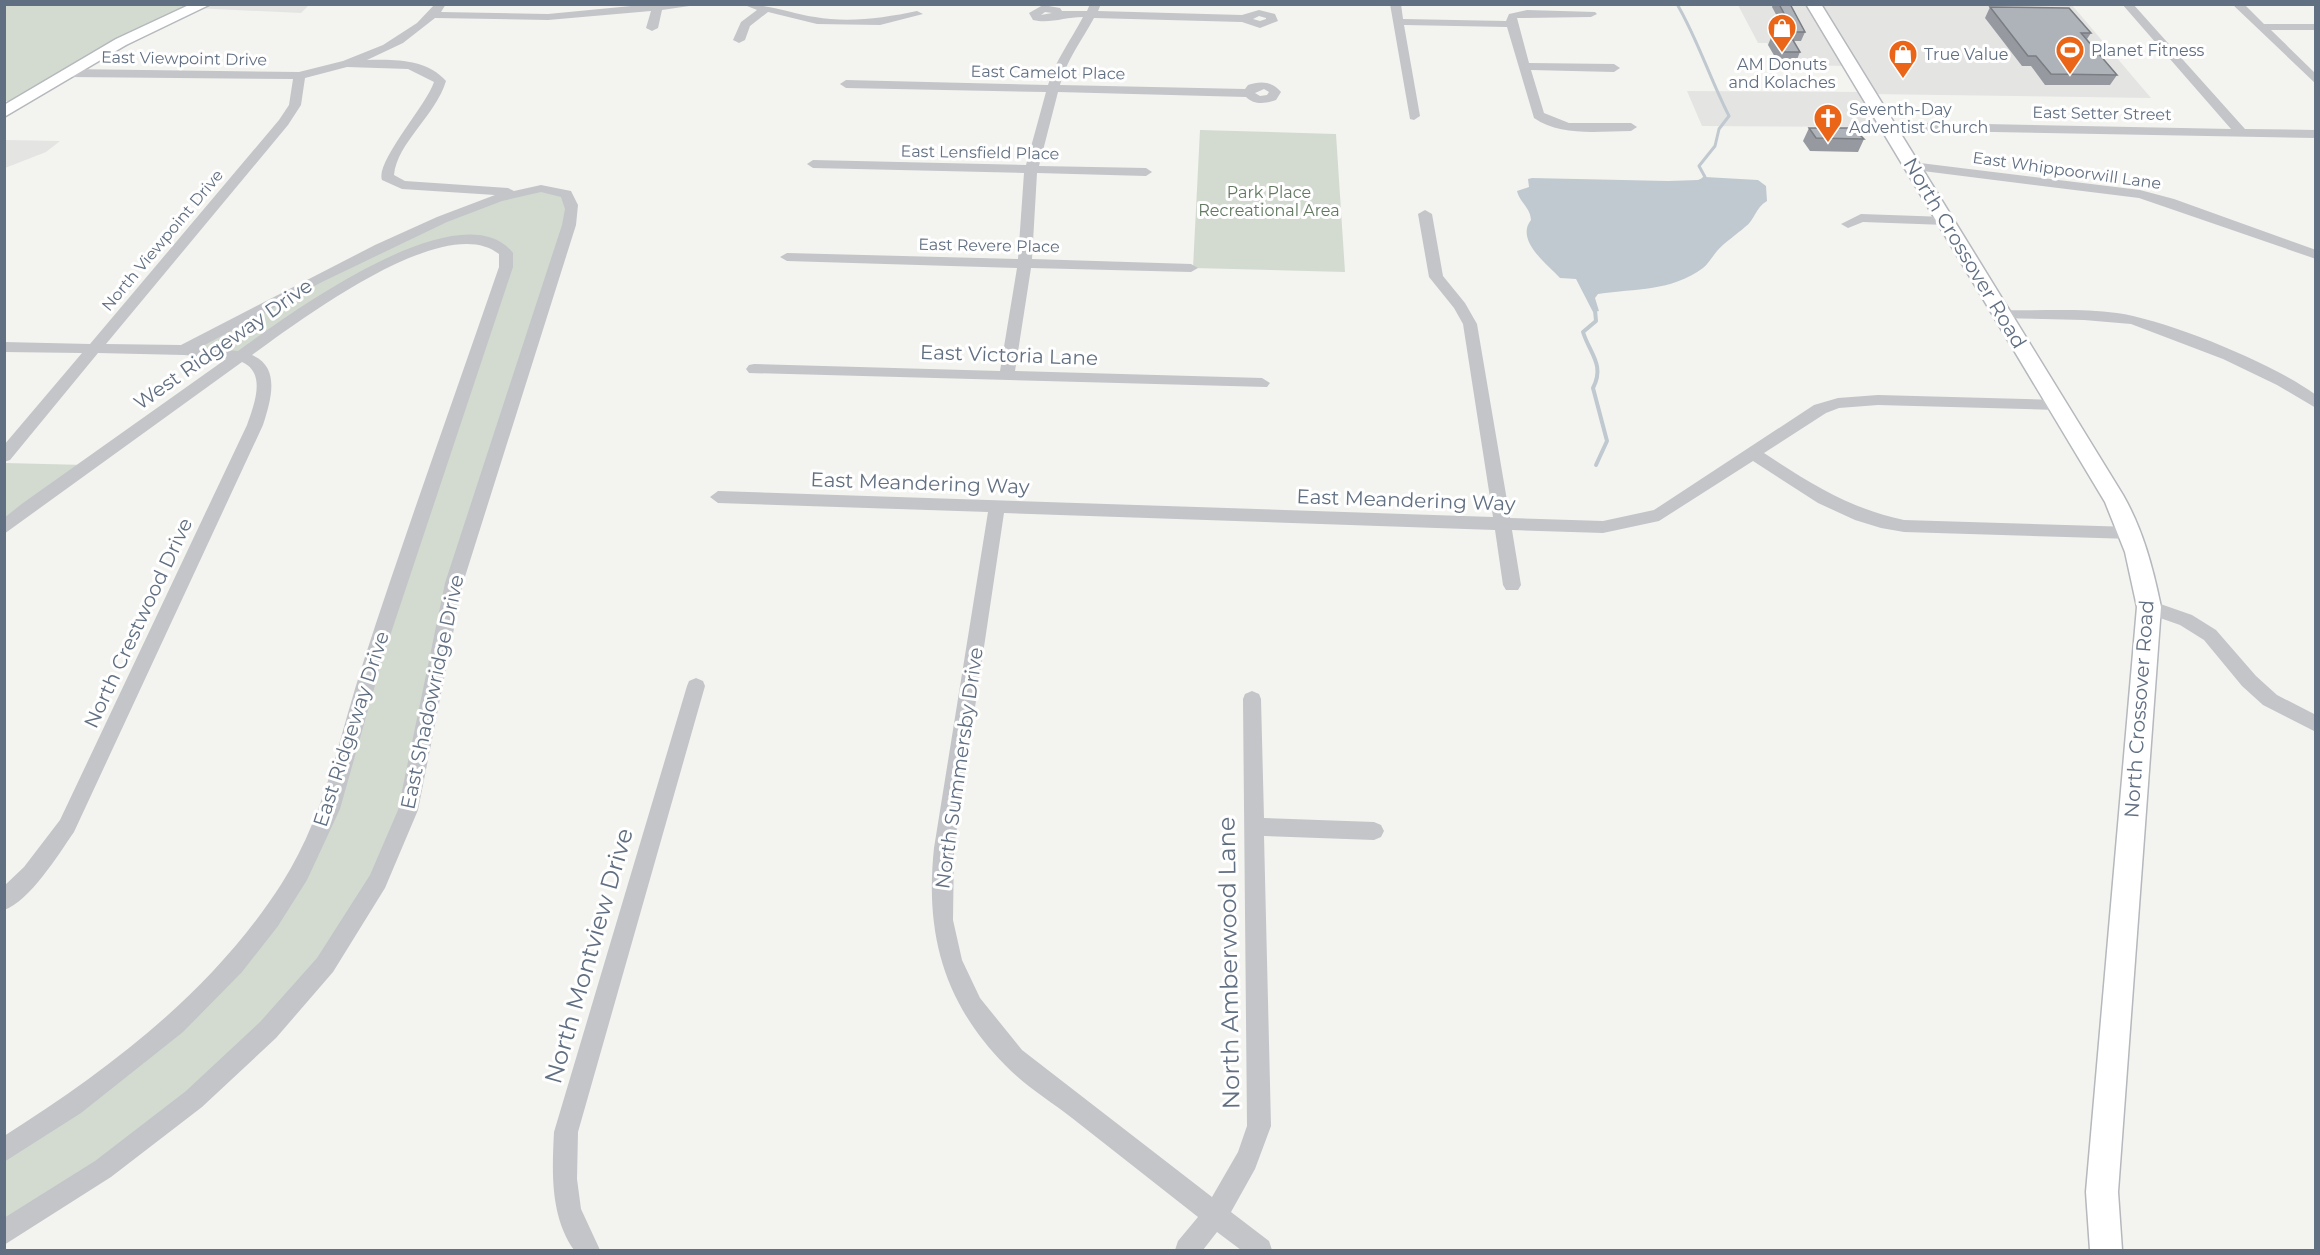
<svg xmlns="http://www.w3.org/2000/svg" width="2320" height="1255" viewBox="0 0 2320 1255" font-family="Montserrat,sans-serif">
<rect width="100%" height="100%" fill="#f3f4ef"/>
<!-- built -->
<path fill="#e4e4e3" d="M204,4l105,1 -8,8 -107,-5z
M2071,4l80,94 -282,-4 19,33 -186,-1 -15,-35 180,1 -16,-26 -72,-1 -12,-22h-9l-20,-38z
M5,140l55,1 -14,11 -41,16z"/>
<!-- green -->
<path fill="#d3dbd0" d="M5,5h199l-182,97 -17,-1z
M1200,130l136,4 9,138 -152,-4z
M553,188l17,13 -116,382 -46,227 -30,71 -110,149 -263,203v-83l133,-94 159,-179 209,-624 -39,-14 -72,21 -155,96 -56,-6 196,-104 136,-54z
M5,463l81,2 -81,63z"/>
<!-- water -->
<path fill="#c0c9d0" d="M1705,177l53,3 8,6 1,15c-12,7 -12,19 -22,26 -9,8 -20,15 -28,24 -5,6 -9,13 -14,17 -33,24 -66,20 -105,26l-3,4 4,13 -6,1 -17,-33 -16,-1c-13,-14 -45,-38 -29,-58 -1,-13 -11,-17 -14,-29l12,-4 -1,-8 4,-1 136,3 30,-1z"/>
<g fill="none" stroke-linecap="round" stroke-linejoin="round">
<!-- stream-far1 -->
<path stroke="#c0c9d0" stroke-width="3" d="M1677,4c21,36 33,75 52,112l-10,13 -4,17 -16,20 6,11 -2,2
M1595,307v5"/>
<!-- stream -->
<path stroke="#c0c9d0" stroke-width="4" d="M1595,310l1,11 -13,11c7,22 22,33 10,56l14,53 -11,24"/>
<!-- major casing -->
<g stroke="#b5b8bc" stroke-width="3">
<path id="major" d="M191,4h20l-85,41 -122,72v-12l112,-66z
M1806,4h15l302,491c20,35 30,73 38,112l-43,585 4,58h-32l-4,-58 51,-585 -12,-55 -20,-50z"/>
</g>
<!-- minor -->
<path fill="#c3c5c9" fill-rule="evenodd" d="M435,4h11l-5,8 107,2 104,-10h51l-41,6 -4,18 -6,3 -6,-3 5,-17 -103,9 -113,-2 -32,25 -36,17c27,-1 60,-1 79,21 -10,34 -49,62 -52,94l11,6 103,7 6,3 27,-6 30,6 7,14 -2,20 -113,358 -45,227 -33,78 -52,84 -57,66 -74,69 -91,70 -107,68v-27l91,-57 91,-70 74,-69 57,-64 53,-83 28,-65 47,-227 117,-358 3,-16 -4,-12 -20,-5 -39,9 -55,21 -125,60 -121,65 37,4c47,-34 223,-164 275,-98v14l-130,390 -43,152 -33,71 -29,46 -36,46 -59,60 -102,81 -77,49v-26c107,-68 209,-145 278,-253 44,-69 57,-147 82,-223 43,-132 90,-262 135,-393v-13c-54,-44 -201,68 -247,101 29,12 19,45 11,70l-189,407c-16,23 -44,69 -70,78v-24l20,-19 36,-47 187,-395c7,-20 20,-52 -5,-63l-238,172v-16l19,-15 203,-144 -42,-4 -86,-2 -88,107 -6,2v-17l78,-92 -78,-1v-10l86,2 189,-224 10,-15 4,-26 -224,-2 -6,-4 6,-4 230,3 44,-11 40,-16 34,-22zM347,67l61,2 26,13c-8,24 -59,80 -52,98l20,9 93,6 -58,22 -62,28 -194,100 -75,-1 182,-219 13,-20 4,-27z
M742,4c26,0 48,9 73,13 33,6 69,1 102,-6l6,3 -43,11 -63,-1 -49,-12 -18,14 -5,14 -6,3 -6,-3 8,-18 16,-12z
M1090,4h11l-3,7 144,4 17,-5 16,4 3,7 -18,7 -18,-6 -148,-4c-12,22 -28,43 -34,67l185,4 3,-4c12,-4 24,-4 33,7l-5,8c-11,4 -22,5 -30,-3l-188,-5 -19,74 107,2 6,4 -6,4 -109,-3 -5,86 159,5 7,4 -7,4 -160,-4 -16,103 247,7 8,5 -3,4 -518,-14 -3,-4 3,-4 5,-1 246,7 17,-103 -230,-7 -7,-4 7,-4 231,6 6,-86 -211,-5 -6,-4 6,-4 213,5 20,-73 -200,-4 -6,-4 6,-4 202,5c7,-24 23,-45 35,-68 -18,0 -33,7 -50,3l-4,-7 14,-8 17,3 2,3h25zM1045,12l7,1 -11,2zM1259,16l7,2v1l-6,2 -7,-2zM1264,89l5,3 -2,3 -7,1 -5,-3z
M1390,4h11l2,15 103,2 3,-7 18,-4 68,2 2,2 -6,3 -74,1 12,45 85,1 6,4 -6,4 -83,-2 13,43 25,10h62l6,4 -6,4c-32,0 -70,6 -97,-13l-27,-91 -103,-2 16,91 -6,4 -4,-1z
M2122,4h11l112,125 71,1v8l-428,-8 -6,-4 6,-4 343,7z
M2232,4h12l20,20h52v6h-45l45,44v10z
M1912,162l228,28 34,9 142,51v9l-177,-61 -232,-29 -1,-3z
M1425,210l7,4 11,62 22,27 12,21 33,194 93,3 51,-11 160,-105 24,-7 40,-3 180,5 8,5 -8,5 -180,-5 -39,3 -13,5 -62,40c45,30 87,56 140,67l228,7 8,6 -8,6 -228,-7 -23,-4 -26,-8 -37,-17 -65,-42 -94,60 -56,12 -91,-3 9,55 -3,5h-12l-3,-5 -8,-55 -491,-17 -50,335 -1,72 9,40 18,38 42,52 190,147 26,-45 9,-26 -4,-427 2,-5 7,-3 7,3 2,5 3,119 110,4 7,3 3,6 -3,6 -7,3 -110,-4 7,290 -16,43 -24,43 38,29 3,9h-31l-24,-18 -14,18h-28l3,-9 20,-24c-42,-33 -84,-66 -126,-99 -22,-17 -48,-33 -67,-53 -62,-63 -80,-132 -71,-217l54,-336 -270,-9 -8,-6 8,-6 775,26 -30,-193 -9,-16 -25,-31 -11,-63z
M1861,214l85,3 7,4 -7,4 -83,-3 -15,6 -7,-4z
M2003,310c38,1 77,-2 114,3 50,7 158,51 199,82v13l-39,-23 -54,-26 -92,-35 -47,-4 -86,-2 -2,-3 2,-3z
M2149,600l43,15 24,15 40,46 21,19 39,20v17l-53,-27 -21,-19 -38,-46 -24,-15 -37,-13 -3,-5 3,-5z
M696,678l7,3 2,5 -127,446 -1,47 4,30 19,41h-26c-24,-34 -22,-78 -20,-118l133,-446 2,-5z"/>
<!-- major -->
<use href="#major" fill="#fff" fill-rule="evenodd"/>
</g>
<!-- wall -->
<path fill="#969aa0" d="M1773,4h17l15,28 -4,9h-8l7,11 -4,10h-18l-10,-17 4,-10h15l-15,-28z
M1990,7l101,26 -4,6 30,36 -7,10h-65l-14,-19h-9l-37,-48z
M1809,128l55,11 -6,13 -48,-1 -7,-10z"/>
<!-- building -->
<path fill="#aeb3ba" stroke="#7a7d82" stroke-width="1.5" d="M1779,4h11l15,28h-11z
M1990,7l79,1 22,25h-10l36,42 -66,-1 -15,-18h-8z
M1772,35h18l10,17h-18z
M1809,128h44l11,11 -48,-1z"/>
<!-- icons -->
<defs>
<g id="shop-pin" transform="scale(1.5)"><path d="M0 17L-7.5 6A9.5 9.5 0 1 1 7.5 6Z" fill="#eb6518" stroke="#fff"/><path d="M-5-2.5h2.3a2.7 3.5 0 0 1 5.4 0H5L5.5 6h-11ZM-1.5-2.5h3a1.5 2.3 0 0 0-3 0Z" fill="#fff"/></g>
<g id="stadium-pin" transform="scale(1.5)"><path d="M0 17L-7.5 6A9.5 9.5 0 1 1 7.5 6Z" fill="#eb6518" stroke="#fff"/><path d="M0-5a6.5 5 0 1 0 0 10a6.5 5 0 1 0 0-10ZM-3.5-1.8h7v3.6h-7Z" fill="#fff"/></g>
<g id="church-pin" transform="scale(1.5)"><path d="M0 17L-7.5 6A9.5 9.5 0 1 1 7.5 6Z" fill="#eb6518" stroke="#fff"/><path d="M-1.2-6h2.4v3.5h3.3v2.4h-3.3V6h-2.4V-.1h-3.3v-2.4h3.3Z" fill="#fff"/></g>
</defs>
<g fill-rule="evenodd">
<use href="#shop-pin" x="1782" y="28"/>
<use href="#stadium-pin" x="2070" y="50"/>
<use href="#shop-pin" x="1903" y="54"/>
<use href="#church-pin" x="1828" y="118"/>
</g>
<g text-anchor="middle" stroke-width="6" stroke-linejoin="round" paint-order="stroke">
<!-- far-poi labels -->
<g font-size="16" fill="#616f82" stroke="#fff" text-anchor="start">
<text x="2091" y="56">Planet Fitness</text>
<text x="1924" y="60">True Value</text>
<text x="1782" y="70" text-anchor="middle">AM Donuts<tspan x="1782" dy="18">and Kolaches</tspan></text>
<text x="1849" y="115">Seventh-Day<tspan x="1849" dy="18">Adventist Church</tspan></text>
</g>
<!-- far-street labels -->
<g font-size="16" fill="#616f82" stroke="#fff">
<text transform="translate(184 58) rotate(1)" y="6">East Viewpoint Drive</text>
<text transform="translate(1048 72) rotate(1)" y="6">East Camelot Place</text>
<text transform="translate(2102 113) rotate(1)" y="6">East Setter Street</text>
<text transform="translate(980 152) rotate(1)" y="6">East Lensfield Place</text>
<text transform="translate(2067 170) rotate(8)" y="6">East Whippoorwill Lane</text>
<text transform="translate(162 240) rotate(-50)" y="6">North Viewpoint Drive</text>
<text transform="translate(989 245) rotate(1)" y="6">East Revere Place</text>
</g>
<!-- far-park labels -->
<g font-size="16" fill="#627960" stroke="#fff">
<text x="1269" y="198">Park Place<tspan x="1269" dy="18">Recreational Area</tspan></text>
</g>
<!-- street labels -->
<g font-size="20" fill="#616f82" stroke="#fff">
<text transform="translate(1965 253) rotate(59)" y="7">North Crossover Road</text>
<text transform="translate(223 344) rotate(-35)" y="7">West Ridgeway Drive</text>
<text transform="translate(1009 355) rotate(2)" y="7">East Victoria Lane</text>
<text transform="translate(920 483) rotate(2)" y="7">East Meandering Way</text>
<text transform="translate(1406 500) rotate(2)" y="7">East Meandering Way</text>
<text transform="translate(138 623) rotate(-65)" y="7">North Crestwood Drive</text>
<text transform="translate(432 692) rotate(-78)" y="7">East Shadowridge Drive</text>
<text transform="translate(2139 709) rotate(-86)" y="7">North Crossover Road</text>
<text transform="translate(351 729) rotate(-72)" y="7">East Ridgeway Drive</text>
<text transform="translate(959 768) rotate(-82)" y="7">North Summersby Drive</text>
</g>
<!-- near-street labels -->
<g font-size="24" fill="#616f82" stroke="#fff">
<text transform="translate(589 956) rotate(-74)" y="8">North Montview Drive</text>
<text transform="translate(1229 963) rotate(-91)" y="8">North Amberwood Lane</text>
</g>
</g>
<!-- border -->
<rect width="2320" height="1255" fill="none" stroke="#616f82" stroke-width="12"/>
</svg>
